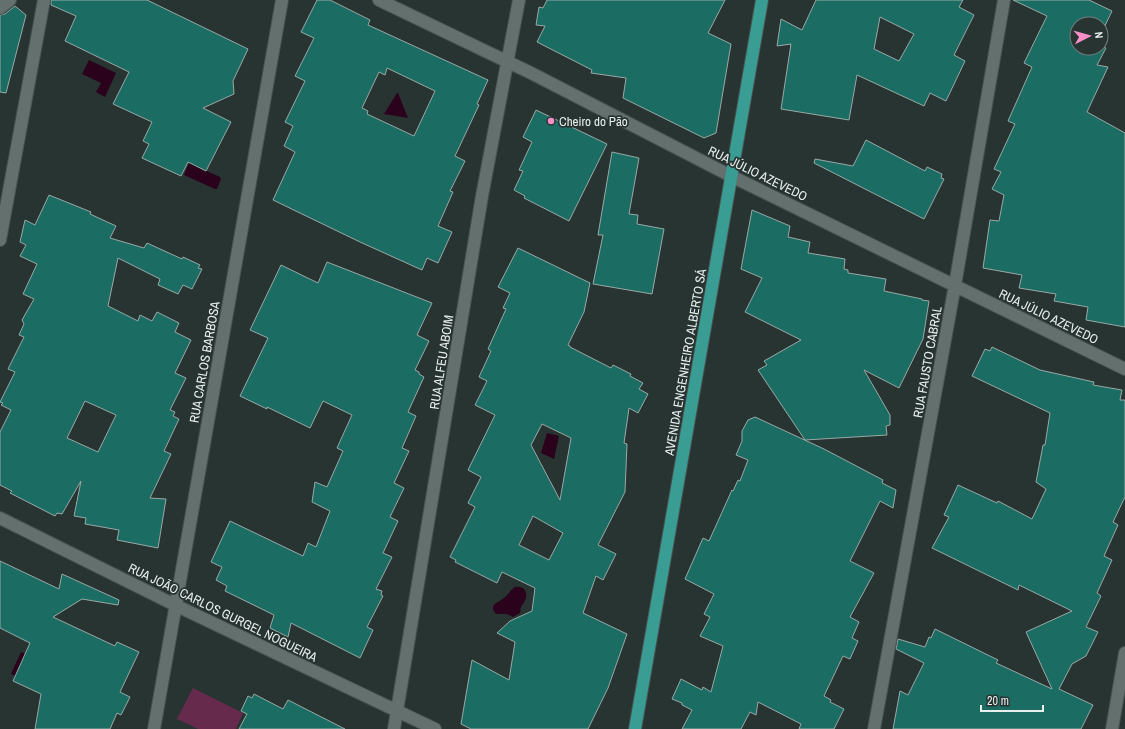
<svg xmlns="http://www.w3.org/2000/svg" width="1125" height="729" viewBox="0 0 1125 729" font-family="'Archivo Narrow',sans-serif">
<rect width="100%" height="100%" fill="#273432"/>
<!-- green -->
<path fill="#662b4c" d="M193,688l50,25 -7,16h-38l-21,-10z"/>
<!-- water -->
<path fill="#2b021b" d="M89,60l27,13 -11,24 -9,-5 5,-9 -19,-9z
M397,93h1l10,25 -24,-4z
M189,163l31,14 1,2 -4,10h-2l-31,-14z
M547,433l12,3 -5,23 -13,-6z
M515,587c7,-1 13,3 11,11 -1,4 -4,6 -5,9 -1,2 0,4 -1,6l-7,4 -6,-3h-11c-9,-11 4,-11 9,-17 4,-3 5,-7 10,-10z
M21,652l11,5 -10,22 -11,-5z"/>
<!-- building -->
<path fill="#1b6c63" stroke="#9aa9a6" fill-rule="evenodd" d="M51,0h96l101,49 -15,32 1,13 -31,14 28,14 -25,49 -18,-9 -7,14 -39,-18 7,-14 -6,-3 9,-19 -39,-18 16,-32 -64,-31 11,-25 -25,-11z
M317,0h13l40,20 -2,5 120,55 -11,24 2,1 -24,51 10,5 -15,30 3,1 -15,34 14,6 -14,31 -11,-5 -5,12 -62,-28 -87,-42 22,-48 -11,-6 9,-20 -8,-4 20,-41 -10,-5 19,-38 -13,-6zM387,68l48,23 -21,45 -47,-22 1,-3 -6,-3 17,-36 6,3z
M547,0h178l-17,33 23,11 -15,89 -12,5 -81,-40 3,-20 -35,-5 1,-3 -55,-28 8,-16 -9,-1 3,-18 4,1z
M816,0h147l-4,7 15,8 -20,40 11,6 -19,40 -16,-8 -6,13 -67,-31 -8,45 -68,-11 10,-65 -14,2 4,-27 21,11zM880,17l34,17 -15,27 -25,-12z
M1013,0h76l23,11 -11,23v-10h-24v24h24v-2l5,2 -9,17 11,2 -21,45 38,21v194l-39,-7 2,-13 -34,-6 2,-7 -37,-6 3,-13 -39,-7 7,-48 9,1 5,-26 -12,-6 9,-17 -7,-3 21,-45 -7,-3 24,-54 -8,-4 23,-47z
M15,6l11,9 -20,78 -6,-1v-77l5,-1z
M536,110l71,34 -38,77 -45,-23 1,-2 -11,-6 9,-19 -4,-1 13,-28 -9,-5z
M866,140l59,31 2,-4 15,7 -1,4 3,1 -20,40 -110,-56 1,-4 38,7z
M612,152l27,6 -10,56 9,1 -1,9 27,5 -12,65 -59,-10 10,-49h-5z
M49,195l42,17 -1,2 26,12 -6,12 34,10 3,-5 35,16 1,-2 17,8 -2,3 4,1 -10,20 -9,-4 -5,9 -20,-9 2,-6 -42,-21 -10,48 30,15 2,-6 12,6 5,-9 22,11 -4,9 16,8 -16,33 11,5 -16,32 5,2 -2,4 6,3 -15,32 7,3 -21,44 16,1 -8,49 -41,-8 2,-10 -34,-6 1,-6 -12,-2 7,-35 -19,33 -5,-1 -2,3 -45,-23 2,-2 -12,-6v-53l11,-22 -10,-5 2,-2 -3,-1 15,-30 -7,-3 16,-32 -5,-2 5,-11 -2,-4 12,-21 -11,-5 14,-30 -17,-8 6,-11 -6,-3 5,-22 10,5zM85,401l31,14 -18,37 -31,-14z
M752,210l38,16 -2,11 22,5 -2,11 37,6 -1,10 4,1v3l38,6 -2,12 38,8v1l7,1 -6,38 -24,49 -35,-18 26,45v10l-4,1 1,9 -82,5 -47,-70 9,-5 -3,-4 37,-21 -56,-28 17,-34 -21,-9z
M518,248l72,35 -6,29 -16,33 2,1v1l41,21 2,-3 18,9 -1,2 13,7 -4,6 9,5 -10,19 -9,-5 -5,35 3,1 -2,48 -27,53 18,9 -13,26 -7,-4 -13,37 44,21 -19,54 -20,41h-117l-10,-5 11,-64 37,20 6,-38 -18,-9 13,-12 22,-10 3,-23 -33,-16 -5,11 -42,-21 1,-2 -6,-3 25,-50 -7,-4 13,-26 -13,-7 27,-55 -20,-10 12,-24 -8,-4 12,-26 -3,-2 18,-40 -3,-1 7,-15 -12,-6zM542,424l29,14 -11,62 -29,-55zM533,516l30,17 -14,27 -30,-15z
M327,262l105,41 -15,32 12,6 -14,29 4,2v2l5,3 -16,35 8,4 -14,32 7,3 -15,32 10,5 -14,29 8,4 -15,32 9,4 -16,32 6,2 -1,4 2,1 -16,31 6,3 -13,28 -69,-35 -3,14 -18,-9 4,-13 -49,-24 2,-5 -11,-6 6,-13 -11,-5 19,-41 73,35 5,-13 8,4 14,-36 -18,-9 3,-20 12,5 16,-36 -6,-3 15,-33 -29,-14 -13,27 -43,-21v2l-27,-13 28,-58 -18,-8 31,-65 37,18z
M992,347l48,23 54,12 -1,3 29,5 -2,10h5v97l-12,25 5,3 -14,31 8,4 -15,33 4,3 -15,31 12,5 -12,24 -14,8 -13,25 34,16 -12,24h-188l7,-38 8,4 16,-32 -28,-14 2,-10 27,8 4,-10 2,1 4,-9 63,31 -2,3 56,26 -26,-57 46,-21 -53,-26 -1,5 -86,-42 17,-31 -5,-2 14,-30 39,18 1,-2 34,18 14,-30 -10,-7 7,-37h2l5,-32 -78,-37 13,-27 5,2z
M755,417l69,32 59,31 -1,3 14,7 -3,18 -13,-7 -30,60 24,12 -24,44 9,5 -7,16 6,3 -8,18 -7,-3 -19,40 7,4 -1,2 14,7 -10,20h-35l2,-5 -43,-22 -2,13 -6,-3 -9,17h-59l10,-19 -10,-5v-2l-10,-4 9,-20 21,11 1,-3 8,5 12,-46 -23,-10 10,-19 -6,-3 10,-20 -29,-15 18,-41 6,3 23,-51 1,1 5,-11 2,1 8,-21 -12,-5 6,-14v-10l6,-11z
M0,561l59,28 3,-15 57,26 -1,5 -36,-6 -29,18 62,29 2,-4 22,10 -19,40 10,5 -9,18 -4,-2 -7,16h-75l6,-35 -28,-13 17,-38 -30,-15z
M254,694l29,15 5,-9 57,29h-106l8,-15 -6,-3 7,-15 4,2z"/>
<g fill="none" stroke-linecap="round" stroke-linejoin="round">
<!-- minor casing -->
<g stroke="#485250" stroke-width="14">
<path id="minor" d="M379,0l152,73 200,103 394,193
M0,8l10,-8
M0,240l44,-240
M0,518l175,87 260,124
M154,729l128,-729
M394,729l88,-533 37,-196
M874,729l81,-444 49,-285
M1112,729l13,-76"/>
</g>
<!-- major casing -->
<g stroke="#485250" stroke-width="14">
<path id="major" d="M635,729l127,-729"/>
</g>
<!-- minor -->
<use href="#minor" stroke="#63706e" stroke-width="12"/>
<!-- major -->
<use href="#major" stroke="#399d93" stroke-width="12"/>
</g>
<!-- markers -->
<circle fill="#f98fc9" stroke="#273432" stroke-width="1.5" cx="551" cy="121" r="4"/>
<g text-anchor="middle" stroke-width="3.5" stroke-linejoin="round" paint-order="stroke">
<!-- poi labels -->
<g font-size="13" fill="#e8f0ee" stroke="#273432" text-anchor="start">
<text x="559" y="126">Cheiro do Pão</text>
</g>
<!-- street labels -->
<g font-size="13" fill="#e8f0ee" stroke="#273432">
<text transform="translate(758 173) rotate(26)" y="5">RUA JÚLIO AZEVEDO</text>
<text transform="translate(1049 316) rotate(26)" y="5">RUA JÚLIO AZEVEDO</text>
<text transform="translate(204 362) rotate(-80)" y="5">RUA CARLOS BARBOSA</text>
<text transform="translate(441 362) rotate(-81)" y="5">RUA ALFEU ABOIM</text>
<text transform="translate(685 362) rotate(-80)" y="5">AVENIDA ENGENHEIRO ALBERTO SÁ</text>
<text transform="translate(927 362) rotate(-80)" y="5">RUA FAUSTO CABRAL</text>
<text transform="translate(223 612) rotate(26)" y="5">RUA JOÃO CARLOS GURGEL NOGUEIRA</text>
</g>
</g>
<!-- north arrow -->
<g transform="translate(1089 36) rotate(84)"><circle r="19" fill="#273432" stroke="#747f7d"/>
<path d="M0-3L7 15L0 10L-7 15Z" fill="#f98fc9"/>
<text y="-6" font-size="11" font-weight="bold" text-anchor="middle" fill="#e8f0ee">N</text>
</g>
<!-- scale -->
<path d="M981 705v6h62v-6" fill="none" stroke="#e8f0ee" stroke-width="2"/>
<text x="987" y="705" font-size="12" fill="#e8f0ee" stroke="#273432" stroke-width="3" paint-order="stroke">20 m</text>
</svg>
